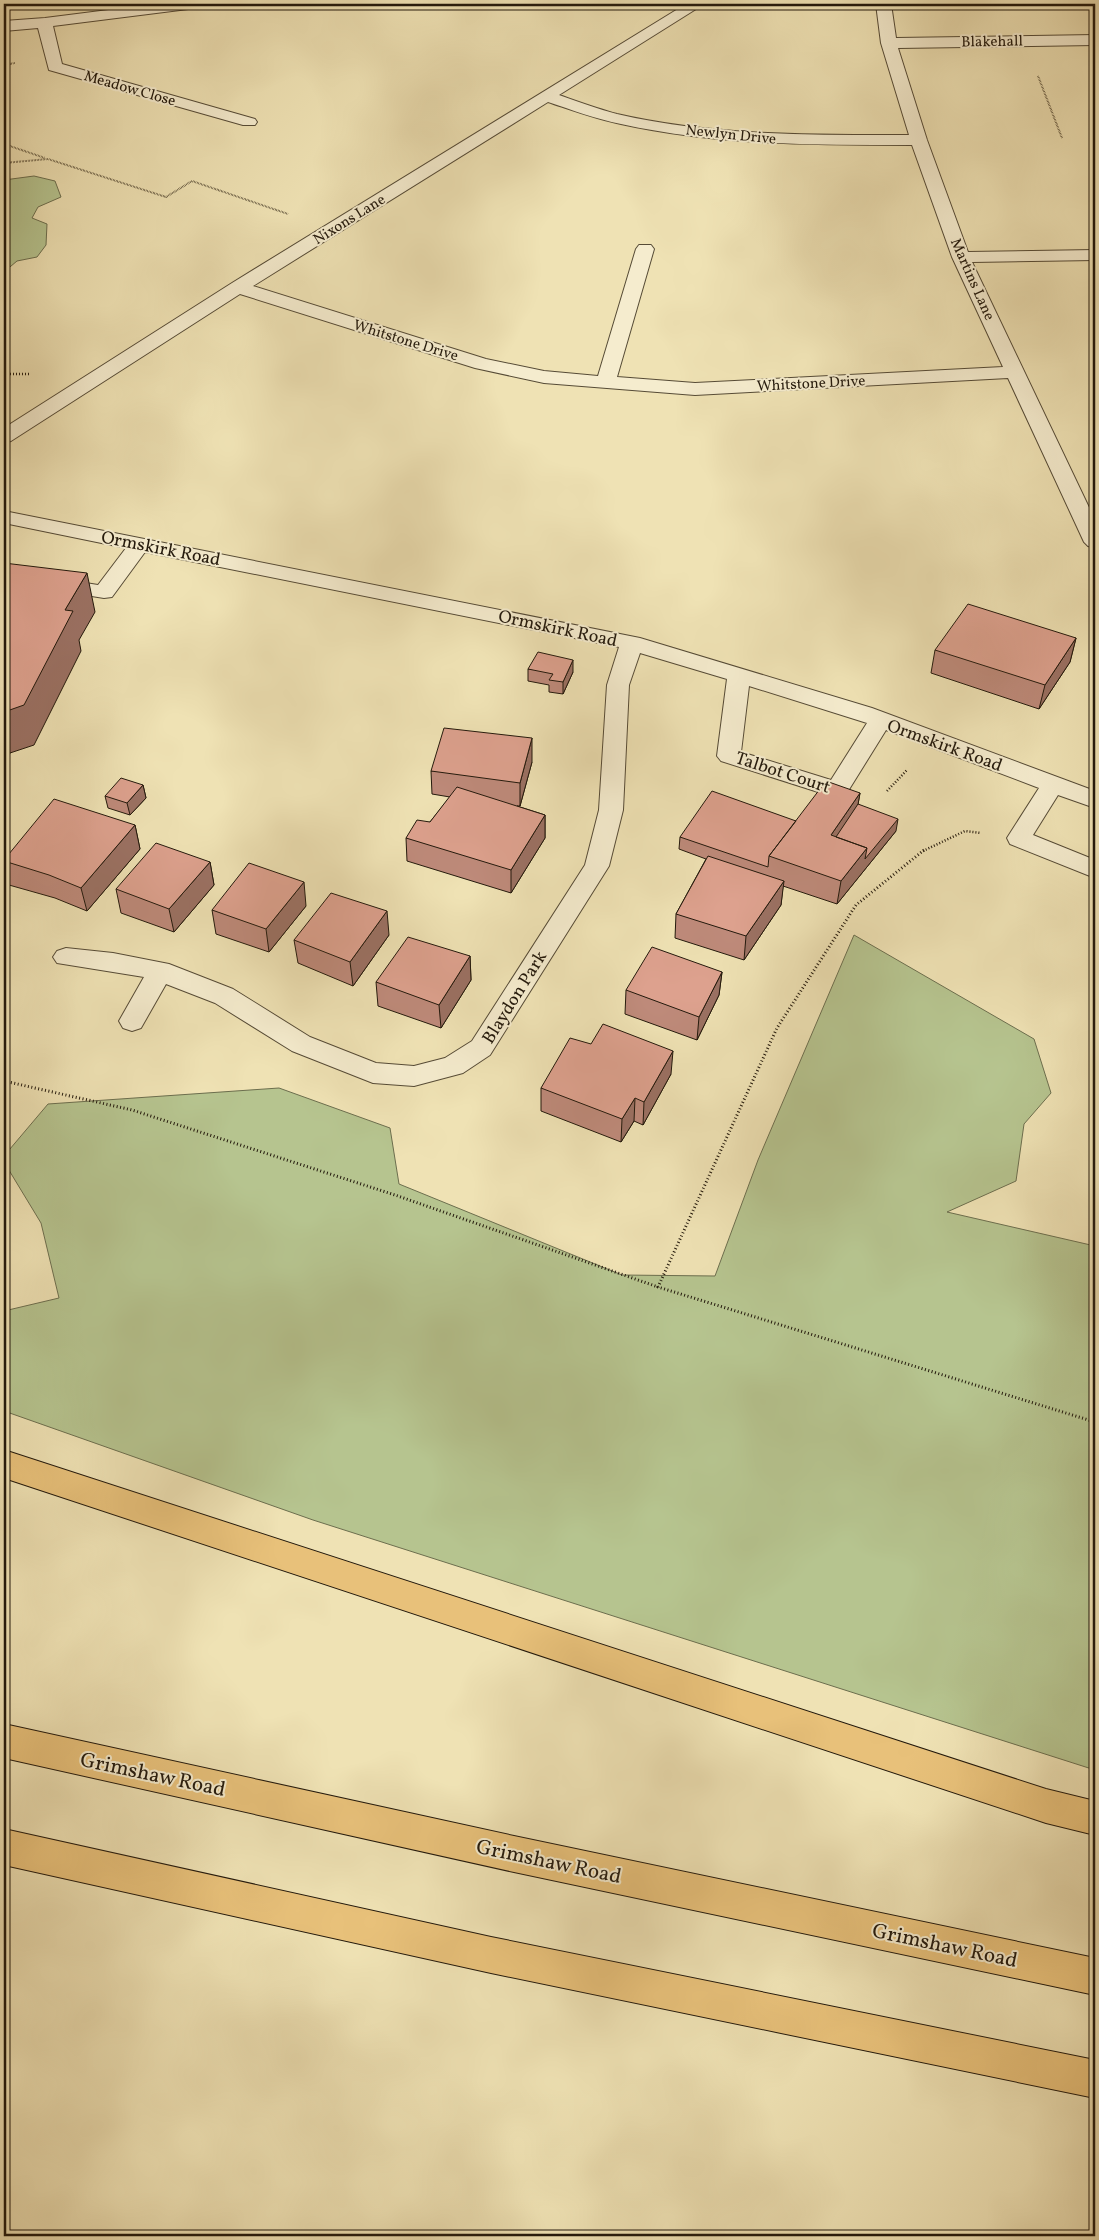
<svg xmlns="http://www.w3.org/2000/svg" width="1099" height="2240" viewBox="0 0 1099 2240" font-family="Vollkorn,serif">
<rect width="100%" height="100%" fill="#efe2b4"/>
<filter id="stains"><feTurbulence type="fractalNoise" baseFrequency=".004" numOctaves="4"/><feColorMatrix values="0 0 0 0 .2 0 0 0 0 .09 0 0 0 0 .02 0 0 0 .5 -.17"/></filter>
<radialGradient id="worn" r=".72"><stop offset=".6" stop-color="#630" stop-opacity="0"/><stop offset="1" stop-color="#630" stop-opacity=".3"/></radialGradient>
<!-- green -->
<path fill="#b6c48f" stroke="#6c6e4e" d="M34,176l21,5 6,16 -23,10 -6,11 15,6 -1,21 -9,12 -20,4 -13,11v-92z
M854,935l180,104 17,54 -27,31 -8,57 -69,31 148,34v524l-782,-250 -309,-109v-100l55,-13 -18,-75 -37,-61v-6l44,-52 231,-16 111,40 9,56 223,91 93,1 43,-116z"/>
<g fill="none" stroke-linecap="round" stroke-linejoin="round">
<!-- minor casing -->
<g stroke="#564b36" stroke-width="2">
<path id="minor" d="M156,4h40l-8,5 -135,17 9,38 193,55 2,3 -2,3h-12l-194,-55 -11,-42 -34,3v-10l41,-3z
M686,4h18l-145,91c20,7 39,14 58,19 95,22 195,21 292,21l-28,-92 -5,-39h15l5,34 199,-3v10l-197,3 29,92 41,112 127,-2v10l-123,2 123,258v28l-7,-2 -4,-4 -76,-164 -313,17 -151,-12 -69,-15 -235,-74 -229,147 -7,2v-15l228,-145zM548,102c24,8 48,17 73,22 95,21 194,21 291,21l40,112 51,110 -308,16 -78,-6 37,-128 -3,-4h-12l-3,4 -38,127 -54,-5 -58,-12 -233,-73z
M4,511l636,127 232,70 223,83v17l-37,-13 -25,40 62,25v18l-85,-34 -3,-6 32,-50 -153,-58 -41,66 -8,2 -116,-37 -4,-5 10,-77 -87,-26 -11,32 -6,125 -14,56 -119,189 -27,18 -49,13 -41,-3 -81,-32 -77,-48 -49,-19 -25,44 -9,3 -9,-3 -4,-7 25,-44 -87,-14 -4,-6 4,-6 9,-3 47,5 56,11 64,25 77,48 66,26 38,3 31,-8 27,-17 113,-176 14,-55 8,-125 12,-38 -474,-95 -33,45 -8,1 -100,-16v-12l94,15 28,-37 -122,-25zM749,686l118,37 -36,57 -90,-28z"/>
</g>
<!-- major casing -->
<g stroke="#23190c" stroke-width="2">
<path id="major" d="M4,1450l1042,339 49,12v34l-49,-12 -1042,-345z
M4,1724l510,112 581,122v37l-581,-123 -510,-114z
M4,1829l487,108 604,123v38l-604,-125 -487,-108z"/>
</g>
<!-- path-far2 -->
<path stroke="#23190c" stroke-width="2" stroke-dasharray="0.5 1" stroke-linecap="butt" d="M4,65l11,-2
M1038,76l24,62
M4,144l41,14
M4,163l44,-4 118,38 26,-16 96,33"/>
<!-- path-far1 -->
<path stroke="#23190c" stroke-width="2.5" stroke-dasharray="1 2" stroke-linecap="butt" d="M4,374h27
M887,791l20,-21
M923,851l42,-20 16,2"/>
<!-- path -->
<path stroke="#23190c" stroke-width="3" stroke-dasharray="1 2.5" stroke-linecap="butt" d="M924,850l-68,55 -79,123 -119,259 437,135
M4,1081l128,29 263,85 263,92"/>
<!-- minor -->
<use href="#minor" fill="#f5ecce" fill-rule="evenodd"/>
<!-- major -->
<use href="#major" fill="#e8c17a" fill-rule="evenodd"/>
</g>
<!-- wall -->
<path fill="#be8a7a" stroke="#23190c" d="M1076,638l-6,24 -31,47 -108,-36 4,-23z
M528,669l45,3 -10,22 -14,-2v-7l-21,-4z
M532,762l-12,44h-3l28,9v23l-34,55 -104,-32 -1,-23 24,-16 20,-25 -18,-3 -1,-23z
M143,785l3,13 -16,17 -22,-7 -3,-12z
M860,793l-2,11 38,27 -59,73 -54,-18 -2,19 -37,55 -69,-22 1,-24 30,-55 -27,-10 1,-12 116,-16z
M135,825l5,24 -53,62 -32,-13 -46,-13 -5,-21v-4z
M210,862l4,23 -40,47 -53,-19 -5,-24z
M306,906l-37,46 -53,-18 -4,-24z
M389,935l-36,51 -55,-23 -4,-23z
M470,956l1,24 -30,48 -63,-22 -2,-24z
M722,972l-3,23 -22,45 -72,-26 1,-24z
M671,1074l-28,51 -9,-4 -13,21 -80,-31v-23z"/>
<!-- shaded-wall -->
<path fill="#9b7163" stroke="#23190c" d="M87,573l8,39 -16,28 2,11 -47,94 -24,8 -6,11v-52z
M1076,638l-6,24 -31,47 6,-24z
M573,660v12l-10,22v-12z
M532,738v24l-12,44v-23z
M143,785l3,13 -16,17 -3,-12z
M860,793l-4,23 -26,30 1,-11z
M545,815v23l-34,55v-23z
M898,819l-2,12 -59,73 4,-23 26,-33z
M135,825l5,24 -53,62 -6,-23z
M210,862l4,23 -40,47 -5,-23z
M784,881l-3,24 -37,55 2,-24z
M304,882l2,24 -37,46 -3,-23z
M387,911l2,24 -36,51 -3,-24z
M470,956l1,24 -30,48 -2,-23z
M722,972l-3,23 -22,45 2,-23z
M673,1051l-2,23 -28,51 1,-23z
M635,1098l-1,23 -13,21 1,-23z"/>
<!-- building -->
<path fill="#dda18e" stroke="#23190c" d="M4,563l83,10 -22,37 8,1 -49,94 -20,7z
M968,604l108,34 -31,47 -110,-35z
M538,652l35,8 -10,22 -14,-2 4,-6 -25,-5z
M444,728l88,10 -12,45 -89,-12z
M121,778l22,7 -16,18 -22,-7z
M826,781l34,12 -29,42 36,13 -26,33 -72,-25z
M457,787l88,28 -34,55 -105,-32 11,-18 13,2z
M712,791l84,30 -27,35 -1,11 -88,-30z
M54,799l81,26 -54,63 -32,-13 -45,-14v-1z
M858,804l40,15 -33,40 2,-11 -31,-11z
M156,843l54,19 -41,47 -53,-20z
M708,856l76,25 -38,55 -70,-22z
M249,863l55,19 -38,47 -54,-19z
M331,893l56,18 -37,51 -56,-22z
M408,937l62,19 -31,49 -63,-23z
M652,947l70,25 -23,45 -73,-27z
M603,1024l70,27 -29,51 -9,-4 -13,21 -81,-31 29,-50 21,6z"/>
<g text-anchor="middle" stroke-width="4" stroke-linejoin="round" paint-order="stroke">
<!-- far-street labels -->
<g font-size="15" fill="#23190c" stroke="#f5ecce">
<text transform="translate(992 41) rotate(-1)" y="5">Blakehall</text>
<text transform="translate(130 88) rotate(16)" y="5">Meadow Close</text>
<text transform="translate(731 134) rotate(6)" y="5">Newlyn Drive</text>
<text transform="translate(349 219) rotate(-32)" y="5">Nixons Lane</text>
<text transform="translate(973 279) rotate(66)" y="5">Martins Lane</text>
<text transform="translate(406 340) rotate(17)" y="5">Whitstone Drive</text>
<text transform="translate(811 383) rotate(-3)" y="5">Whitstone Drive</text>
</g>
<!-- street labels -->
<g font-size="18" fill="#23190c" stroke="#f5ecce">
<text transform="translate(161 548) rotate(11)" y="6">Ormskirk Road</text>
<text transform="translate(558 628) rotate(12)" y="6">Ormskirk Road</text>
<text transform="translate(945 745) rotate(20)" y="6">Ormskirk Road</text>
<text transform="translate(783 772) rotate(18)" y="6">Talbot Court</text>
<text transform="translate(514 997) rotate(-58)" y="6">Blaydon Park</text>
</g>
<!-- near-street labels -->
<g font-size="21" fill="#23190c" stroke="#f5ecce">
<text transform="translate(153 1774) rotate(12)" y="7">Grimshaw Road</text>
<text transform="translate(549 1861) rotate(12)" y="7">Grimshaw Road</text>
<text transform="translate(945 1945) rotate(12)" y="7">Grimshaw Road</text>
</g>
</g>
<!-- margin -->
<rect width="1099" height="2240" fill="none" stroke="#efe2b4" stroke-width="20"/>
<rect x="5" y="5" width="1089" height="2230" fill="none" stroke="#23190c" stroke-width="2.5"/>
<rect x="10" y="10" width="1079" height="2220" fill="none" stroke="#23190c"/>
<rect width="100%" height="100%" filter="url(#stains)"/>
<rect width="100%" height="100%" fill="url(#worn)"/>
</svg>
